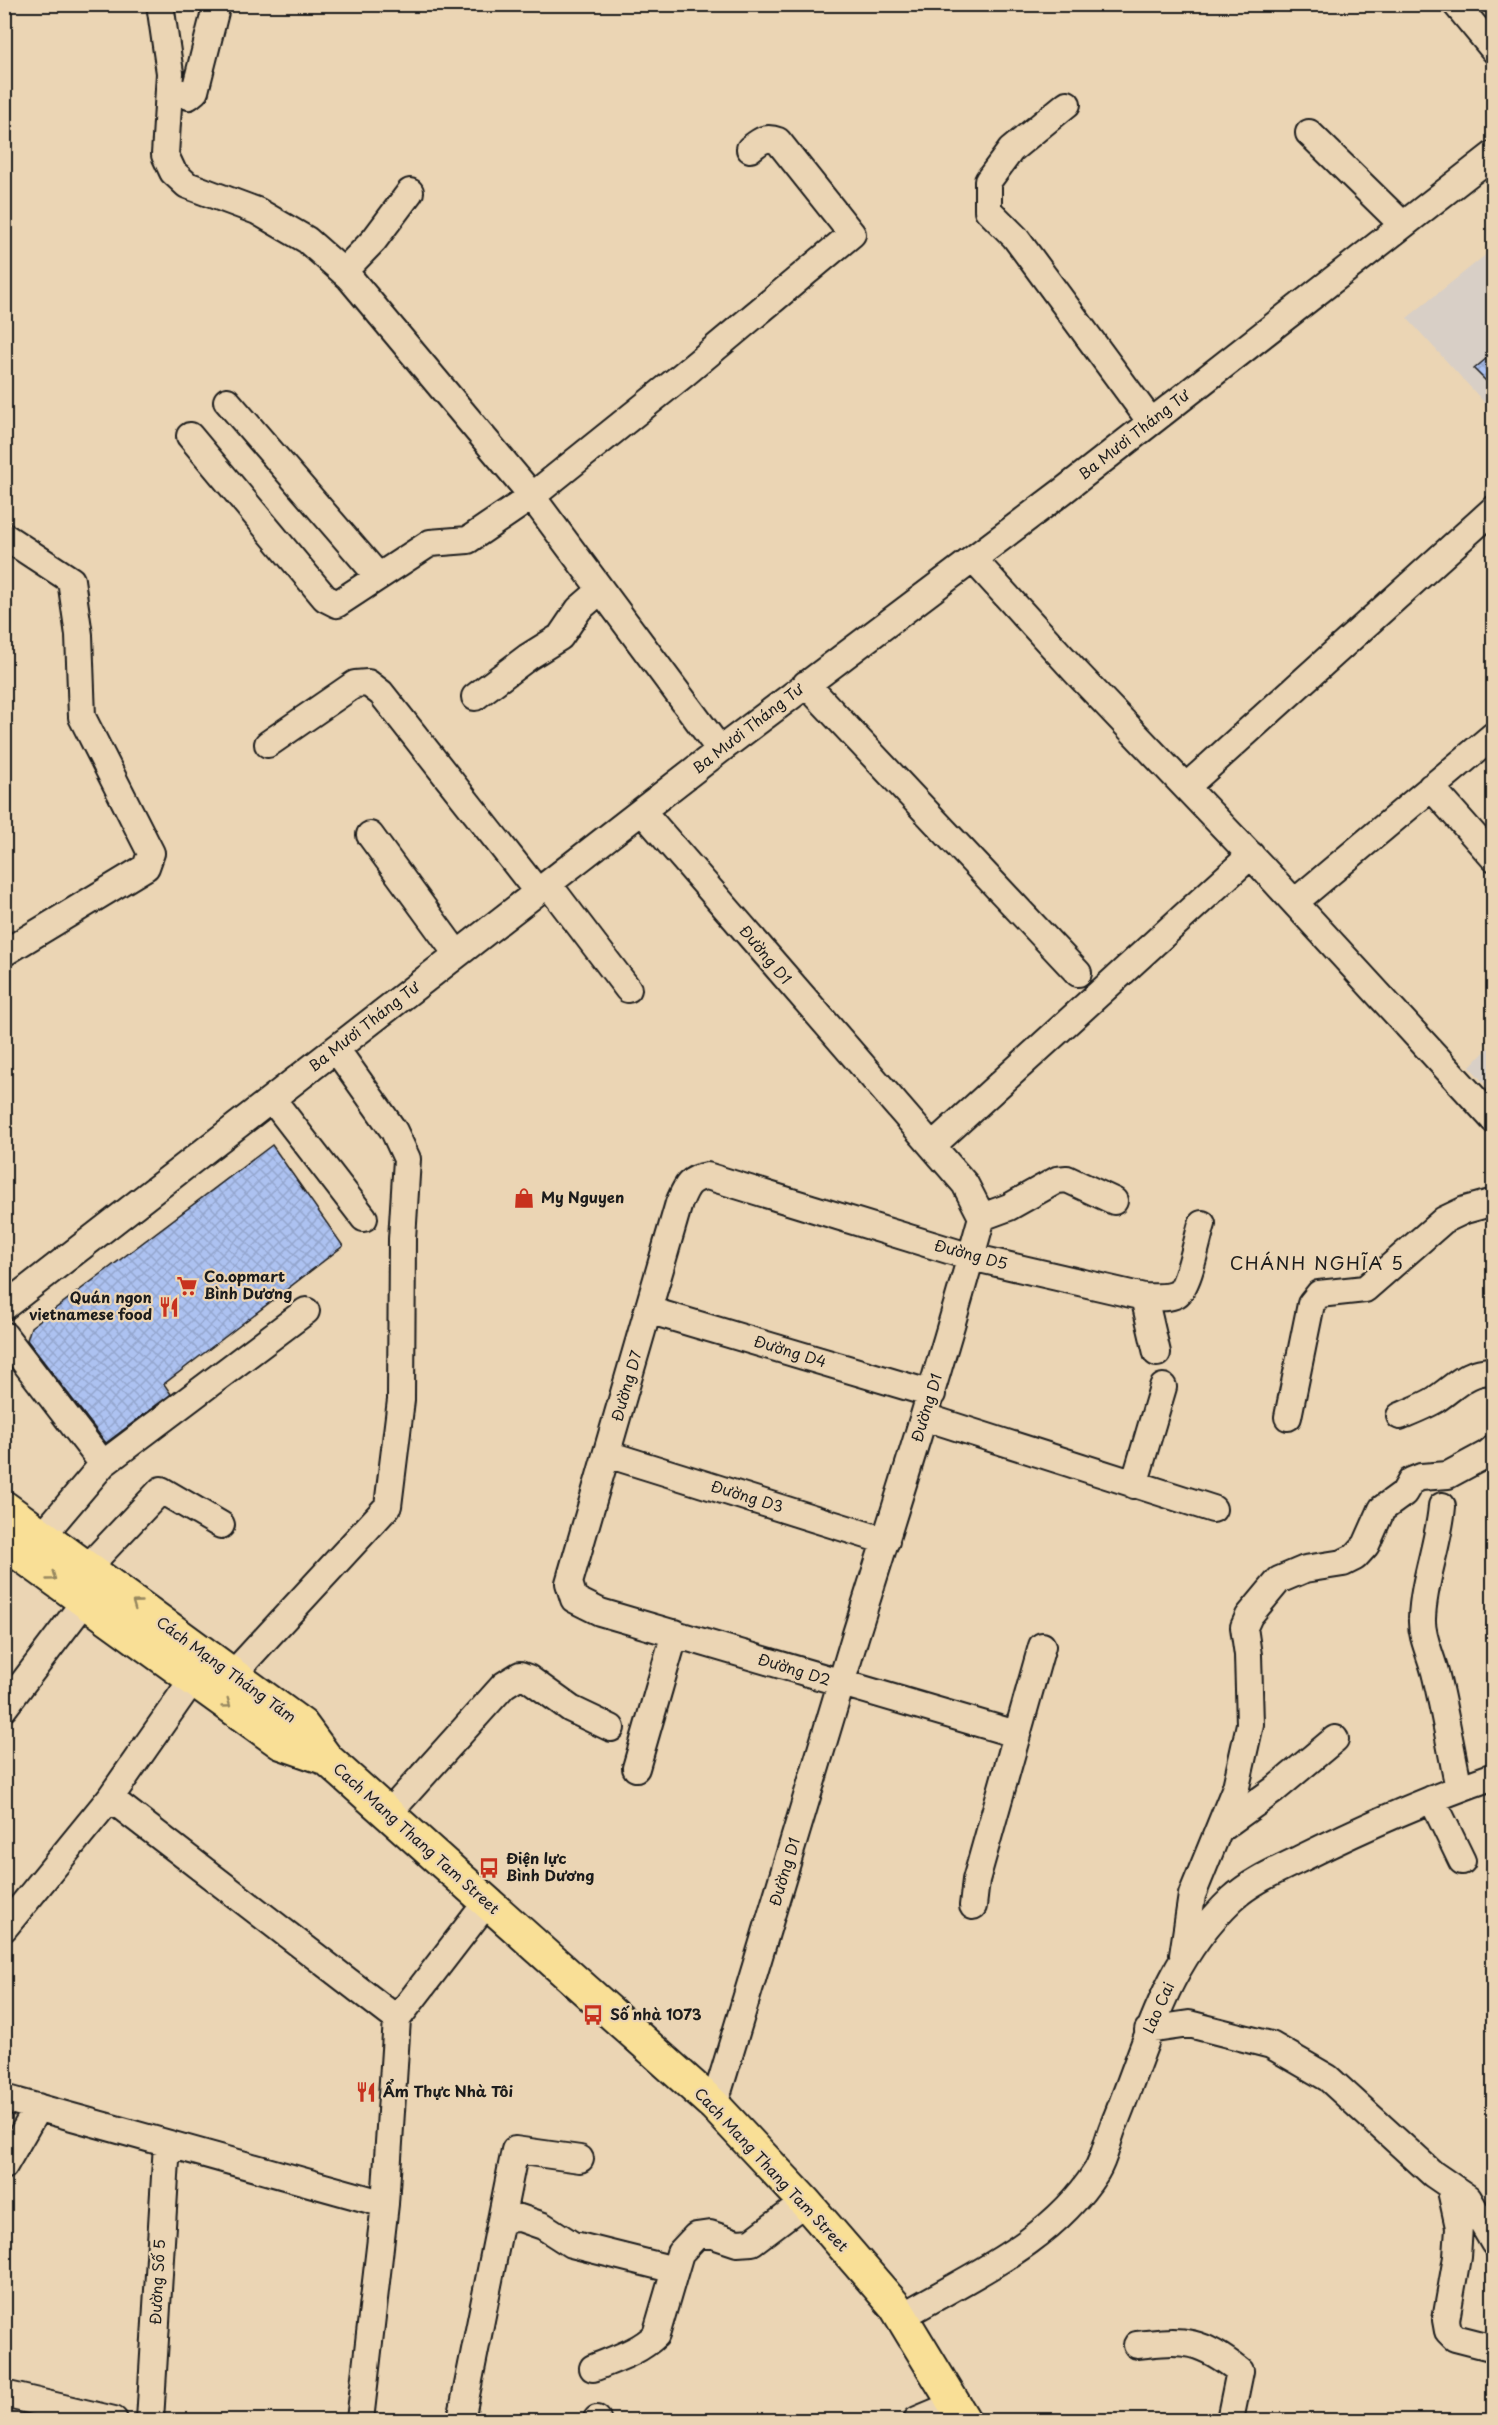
<svg xmlns="http://www.w3.org/2000/svg" width="1498" height="2425" viewBox="0 0 1498 2425" font-family="'Playpen Sans',sans-serif">
<defs>
<pattern id="building-cross-hatch" width="8" height="8" patternUnits="userSpaceOnUse" patternTransform="scale(1.5)"><rect width="8" height="8" fill="#adc2f1"/><path d="M0 0l8 8M0 8l8-8" fill="none" stroke="#94a6ce"/></pattern>
</defs>
<rect width="100%" height="100%" fill="#ebd5b4"/>
<filter id="ink" filterUnits="userSpaceOnUse"><feTurbulence type="fractalNoise" baseFrequency=".0167" numOctaves="2"/><feDisplacementMap in="SourceGraphic" scale="12" xChannelSelector="R" yChannelSelector="G"/><feConvolveMatrix kernelMatrix="1 2 1 2 8 2 1 2 1" color-interpolation-filters="sRGB"/></filter>
<g filter="url(#ink)">
<!-- built -->
<path fill="#d8cfc6" d="M1493,249v163l-86,-94z
M1493,1043v50l-23,-26z"/>
<!-- building -->
<path fill="url(#building-cross-hatch)" stroke="#1c1c1c" stroke-width="1.5" d="M1494,352v37l-20,-20z
M272,1145l71,101 -179,138 7,10 -65,49 -79,-103 4,-13z"/>
<g fill="none" stroke-linecap="round" stroke-linejoin="round">
<!-- minor casing -->
<g stroke="#1c1c1c" stroke-width="30">
<path id="minor" d="M160,4l10,69 -5,82 8,17 14,13 70,26 50,29 42,37 175,209 196,264
M1456,4l38,46
M169,88l20,8 6,-5 22,-87
M1067,104l-56,46 -23,31v29l27,27 136,185
M1309,133l94,92
M343,272l31,-32 36,-48
M227,401l151,175
M190,436l135,162 12,6 93,-61 38,-3 63,-43 152,-122 169,-141 -74,-93c-13,-5 -18,0 -28,8
M4,536l67,44 8,55 3,82 69,136 -5,14 -142,86
M973,559l102,112 185,194 234,255
M806,684l272,289
M475,697l53,-40 32,-20 19,-28 22,-19
M268,744l87,-60 13,-1 13,10 156,198
M1186,787l308,-278
M1431,787l63,71
M642,811l323,373 17,33c-39,141 -83,280 -127,420 -48,155 -93,312 -141,468
M370,835l87,119
M548,884l80,105
M1295,902l199,-167
M272,1099l92,119
M932,1146l319,-291
M982,1217l27,-10 48,-27 10,-1 47,22
M1144,1297l13,56
M4,1307l716,-557 343,-259 431,-337
M648,1310l284,84
M4,1335l99,129 -60,71
M1400,1416c12,-5 25,-10 35,-16 20,-13 32,-30 59,-29
M925,1417l288,92
M1288,1417l23,-113 8,-10 46,-5 79,-69 21,-10 29,-8
M607,1454l279,87
M103,1464l203,-153
M1134,1485l29,-98
M1442,1506c-3,38 -19,75 -20,113 -1,19 10,38 14,57 9,37 15,75 23,112
M87,1568l74,-78 60,35
M233,1674l155,-168 13,-106 1,-161 5,-80 -13,-28 -58,-82
M4,1708l81,-107
M1016,1734l-416,-122 -26,-13 -5,-16 110,-380c7,-16 9,-24 28,-27l264,81 173,40c10,0 23,2 33,-3 12,-8 20,-55 25,-70
M636,1768l39,-135
M110,1798l287,221
M1432,1799l30,62
M388,1814l116,-129 16,-10 8,3 43,31 40,19
M1220,1829l54,-39 61,-51
M973,1906l3,-26 66,-234
M4,1928l106,-130 83,-119
M1183,1955l9,-60 44,-108 14,-63 -2,-69 -4,-28 5,-11 30,-36 26,-11 38,-6 12,-6 11,-12 16,-36 22,-16 7,-12 10,-4 27,-2 39,-21 7,-6
M1148,2030l41,-6 82,21 57,33 105,96 35,24 26,45
M4,2098l381,106
M4,2166l34,-59
M1450,2186l9,41 -2,30 -11,63 2,11 7,7 39,10
M502,2219l18,-1 23,8 28,18 104,26
M901,2317c69,-41 150,-74 195,-145 9,-14 12,-35 19,-50 34,-83 49,-158 117,-223 19,-18 46,-29 70,-41 62,-31 126,-59 192,-82
M1137,2345c49,-6 63,-5 103,26l-10,49
M593,2368c22,-9 46,-16 63,-33l24,-82 16,-17 14,-2 27,9 15,-1 53,-40
M4,2394l110,26
M597,2419v1
M150,2420l17,-276
M360,2420l25,-216 12,-185 90,-117
M461,2420l54,-270 65,9
M917,2420l38,-16"/>
</g>
<!-- major casing -->
<g stroke="#1c1c1c" stroke-width="36">
<path id="major" d="M4,1507l298,218 25,34 387,346 91,97 90,104 69,114
M4,1543l277,200 46,16"/>
</g>
<!-- minor -->
<use href="#minor" stroke="#ebd5b4" stroke-width="26"/>
<!-- major -->
<use href="#major" stroke="#f9df96" stroke-width="32"/>
</g>
<!-- one-way arrows -->
<defs><path id="oneway-chevron" d="M-2-3.5L2.5 0L-2 3.5" fill="none" stroke-width="1.6" stroke-linecap="round" stroke-linejoin="round" transform="scale(1.5)"/></defs>
<g stroke="#96875f">
<use href="#oneway-chevron" transform="translate(52 1577) rotate(36)"/>
<use href="#oneway-chevron" transform="translate(136 1604) rotate(-144)"/>
<use href="#oneway-chevron" transform="translate(227 1704) rotate(36)"/>
</g>
</g>
<!-- icons -->
<defs>
<g id="shop-bare" transform="scale(1.62)"><path d="M-5-2.5h2.3a2.7 3.5 0 0 1 5.4 0H5L5.5 6h-11ZM-1.5-2.5h3a1.5 2.3 0 0 0-3 0Z" fill="#c8321e" stroke="#ebd5b4" stroke-width="2.5" paint-order="stroke"/></g>
<g id="supermarket-bare" transform="scale(1.62)"><path d="M-6-5.5h2.5l.6 2H6L4.5 2H-2.5L-4.4-4H-6ZM-1.5 3.2a1.3 1.3 0 1 0 .1 0ZM3 3.2a1.3 1.3 0 1 0 .1 0Z" fill="#c8321e" stroke="#ebd5b4" stroke-width="2.5" paint-order="stroke"/></g>
<g id="restaurant-bare" transform="scale(1.62)"><path d="M-5-6h1v4h1v-4h1v4h1v-4h1v5L-1.5 .5V6h-2V.5L-5-1ZM5-6V6H3V1.5H1.5Q1.5-4 5-6Z" fill="#c8321e" stroke="#ebd5b4" stroke-width="2.5" paint-order="stroke"/></g>
<g id="bus-bare" transform="scale(1.62)"><path d="M-5-6H5V4H4V6H2V4H-2V6H-4V4H-5ZM-3.5-4V0h7V-4ZM-3.5 1.2v1.5H-2V1.2ZM2 1.2v1.5H3.5V1.2Z" fill="#c8321e" stroke="#ebd5b4" stroke-width="2.5" paint-order="stroke"/></g>
</defs>
<g fill-rule="evenodd">
<use href="#shop-bare" x="524" y="1198"/>
<use href="#supermarket-bare" x="187" y="1286"/>
<use href="#restaurant-bare" x="169" y="1307"/>
<use href="#bus-bare" x="489" y="1868"/>
<use href="#bus-bare" x="593" y="2015"/>
<use href="#restaurant-bare" x="366" y="2092"/>
</g>
<g text-anchor="middle" stroke-width="4.5" stroke-linejoin="round" paint-order="stroke">
<!-- street labels -->
<g font-size="15" fill="#1c1c1c" stroke="#ebd5b4">
<text transform="translate(1134 435) rotate(-38)" y="5">Ba Mươi Tháng Tư</text>
<text transform="translate(748 729) rotate(-38)" y="5">Ba Mươi Tháng Tư</text>
<text transform="translate(765 955) rotate(50)" y="5">Đường D1</text>
<text transform="translate(364 1027) rotate(-38)" y="5">Ba Mươi Tháng Tư</text>
<text transform="translate(971 1255) rotate(15)" y="5">Đường D5</text>
<text transform="translate(790 1352) rotate(17)" y="5">Đường D4</text>
<text transform="translate(627 1386) rotate(-74)" y="5">Đường D7</text>
<text transform="translate(927 1408) rotate(-73)" y="5">Đường D1</text>
<text transform="translate(747 1497) rotate(17)" y="5">Đường D3</text>
<text transform="translate(226 1670) rotate(36)" y="5">Cách Mạng Tháng Tám</text>
<text transform="translate(794 1670) rotate(17)" y="5">Đường D2</text>
<text transform="translate(416 1839) rotate(42)" y="5">Cach Mang Thang Tam Street</text>
<text transform="translate(785 1872) rotate(-73)" y="5">Đường D1</text>
<text transform="translate(1159 2008) rotate(-66)" y="5">Lào Cai</text>
<text transform="translate(771 2170) rotate(47)" y="5">Cach Mang Thang Tam Street</text>
<text transform="translate(158 2282) rotate(-87)" y="5">Đường Số 5</text>
</g>
<!-- poi labels -->
<g font-size="15" font-weight="bold" fill="#1c1c1c" stroke="#ebd5b4" text-anchor="start">
<text x="541" y="1203">My Nguyen</text>
<text x="204" y="1282">Co.opmart<tspan x="204" dy="17">Bình Dương</tspan></text>
<text x="152" y="1303" text-anchor="end">Quán ngon<tspan x="152" dy="17">vietnamese food</tspan></text>
<text x="506" y="1864">Điện lực<tspan x="506" dy="17">Bình Dương</tspan></text>
<text x="610" y="2020">Số nhà 1073</text>
<text x="383" y="2097">Ẩm Thực Nhà Tôi</text>
</g>
<!-- quarter labels -->
<g font-size="18" letter-spacing="1.5" fill="#1c1c1c" stroke="#ebd5b4">
<text x="1317" y="1270">CHÁNH NGHĨA 5</text>
</g>
</g>
<!-- margin -->
<rect width="1498" height="2425" fill="none" stroke="#ebd5b4" stroke-width="24"/>
<rect x="12" y="12" width="1474" height="2401" fill="none" stroke="#1c1c1c" stroke-width="2" filter="url(#ink)"/>
</svg>
